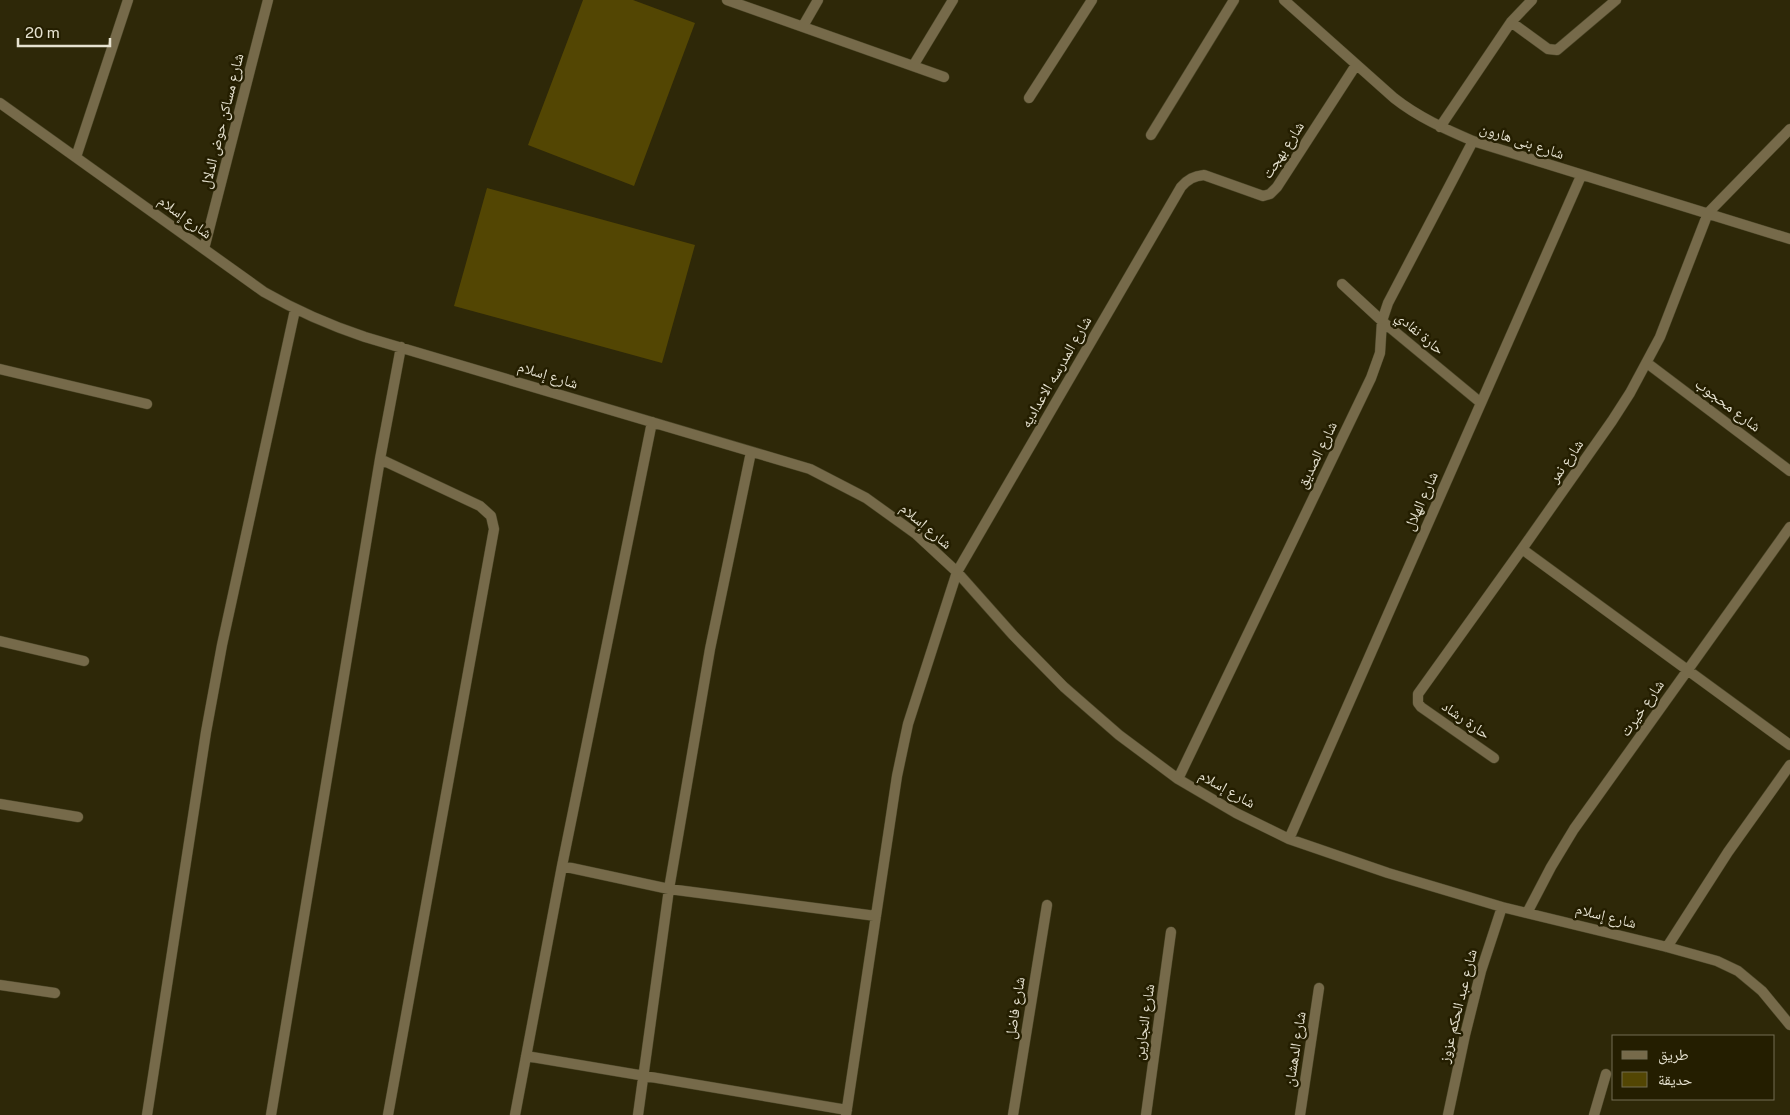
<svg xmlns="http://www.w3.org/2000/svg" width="1790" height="1115" viewBox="0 0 1790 1115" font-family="'Public Sans','Noto Naskh Arabic',sans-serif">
<rect width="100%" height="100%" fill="#2e2808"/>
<!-- green -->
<path fill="#534603" d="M583,0h50l62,23 -61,163 -106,-41z
M487,188l208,57 -33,118 -208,-57z"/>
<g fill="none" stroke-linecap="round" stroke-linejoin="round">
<!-- street casing -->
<g stroke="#4b4628" stroke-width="11">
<path id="street" d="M727,0l217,77
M1284,0l110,98c24,19 51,31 79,43l317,98
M1511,22l37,27 9,1 59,-50
M803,26l15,-26
M913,66l40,-66
M1029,98l63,-98
M0,103l264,189c33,19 65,33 101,45l445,132 56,29 50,36 41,38 56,63 51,52 55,48 59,44 58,34 53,26 99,34 114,34 165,40 50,14 21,10 24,20 28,34
M1440,127l71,-105 21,-22
M1151,135l83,-135
M76,157l52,-157
M204,249l64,-249
M1342,284l40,37 99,82
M1647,363l143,108
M0,369l147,35
M1522,549l268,196
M0,641l84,20
M1494,758l-73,-51 -3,-4v-9l104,-145 90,-128 18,-28 30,-56 48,-124 82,-84
M1178,779l193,-401 9,-25 2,-32 6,-18 85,-162
M0,804l78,13
M1289,839l292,-663
M562,866l107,23 207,27
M1527,913l24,-46 23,-38 216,-302
M1667,947l61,-95 62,-87
M0,985l55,8
M526,1056l321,54
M147,1115l59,-383 16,-87 73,-335
M271,1115l109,-656
M388,1115l106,-586 -3,-13 -11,-10 -100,-47 21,-112
M515,1115l47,-249 90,-444
M638,1115l31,-226 41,-240 41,-197
M846,1115l51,-339 11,-52 49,-152 224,-385c7,-8 13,-11 23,-12l59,21 7,-2 7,-7 79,-122
M1013,1115l34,-210
M1146,1115l25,-183
M1300,1115l19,-127
M1448,1115l17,-80 16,-64 21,-64
M1594,1115l12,-41"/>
</g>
<!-- street -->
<use href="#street" stroke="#766a4a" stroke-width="10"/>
</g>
<g text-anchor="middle" stroke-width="5" stroke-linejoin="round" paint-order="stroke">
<!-- street labels -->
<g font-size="15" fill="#e6e2d0" stroke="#241e00">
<text transform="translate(222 121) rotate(-76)" y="5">شارع مساكن حوض الدلال</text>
<text transform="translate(1522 141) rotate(18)" y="5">شارع بنى هارون</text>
<text transform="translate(1283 150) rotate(-57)" y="5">شارع بهجت</text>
<text transform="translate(185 217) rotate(36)" y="5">شارع إسلام</text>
<text transform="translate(1420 333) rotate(40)" y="5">حارة نفادي</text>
<text transform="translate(1056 372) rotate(-60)" y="5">شارع المدرسه الاعداديه</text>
<text transform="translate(548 375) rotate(17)" y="5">شارع إسلام</text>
<text transform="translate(1728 405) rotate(37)" y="5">شارع محجوب</text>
<text transform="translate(1317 455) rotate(-64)" y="5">شارع الصديق</text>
<text transform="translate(1566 461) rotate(-55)" y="5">شارع نمر</text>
<text transform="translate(1421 501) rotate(-66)" y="5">شارع الهلال</text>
<text transform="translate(926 526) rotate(40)" y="5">شارع إسلام</text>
<text transform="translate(1642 708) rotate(-55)" y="5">شارع خيرت</text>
<text transform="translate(1466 720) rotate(35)" y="5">حارة رشاد</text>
<text transform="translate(1227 789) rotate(29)" y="5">شارع إسلام</text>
<text transform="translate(1606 916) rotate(14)" y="5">شارع إسلام</text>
<text transform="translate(1458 1006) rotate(-76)" y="5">شارع عبد الحكم عزوز</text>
<text transform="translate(1015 1008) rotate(-81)" y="5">شارع فاضل</text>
<text transform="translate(1144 1022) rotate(-82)" y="5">شارع النجارين</text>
<text transform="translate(1295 1049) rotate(-81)" y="5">شارع الدهشان</text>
</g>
</g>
<!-- legend -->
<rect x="1612" y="1035" width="162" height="65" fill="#241e00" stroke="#726c53"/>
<rect x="1622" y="1051" width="25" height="8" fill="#766a4a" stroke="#726c53"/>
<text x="1658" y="1060" font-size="15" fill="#e6e2d0">طريق</text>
<rect x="1622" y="1072" width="25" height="15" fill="#534603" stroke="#726c53"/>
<text x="1658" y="1085" font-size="15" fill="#e6e2d0">حديقة</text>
<!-- scale -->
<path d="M18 38v8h92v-8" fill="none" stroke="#e6e2d0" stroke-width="2.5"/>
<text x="25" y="38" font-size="15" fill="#e6e2d0" stroke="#241e00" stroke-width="4" paint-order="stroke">20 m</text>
</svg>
